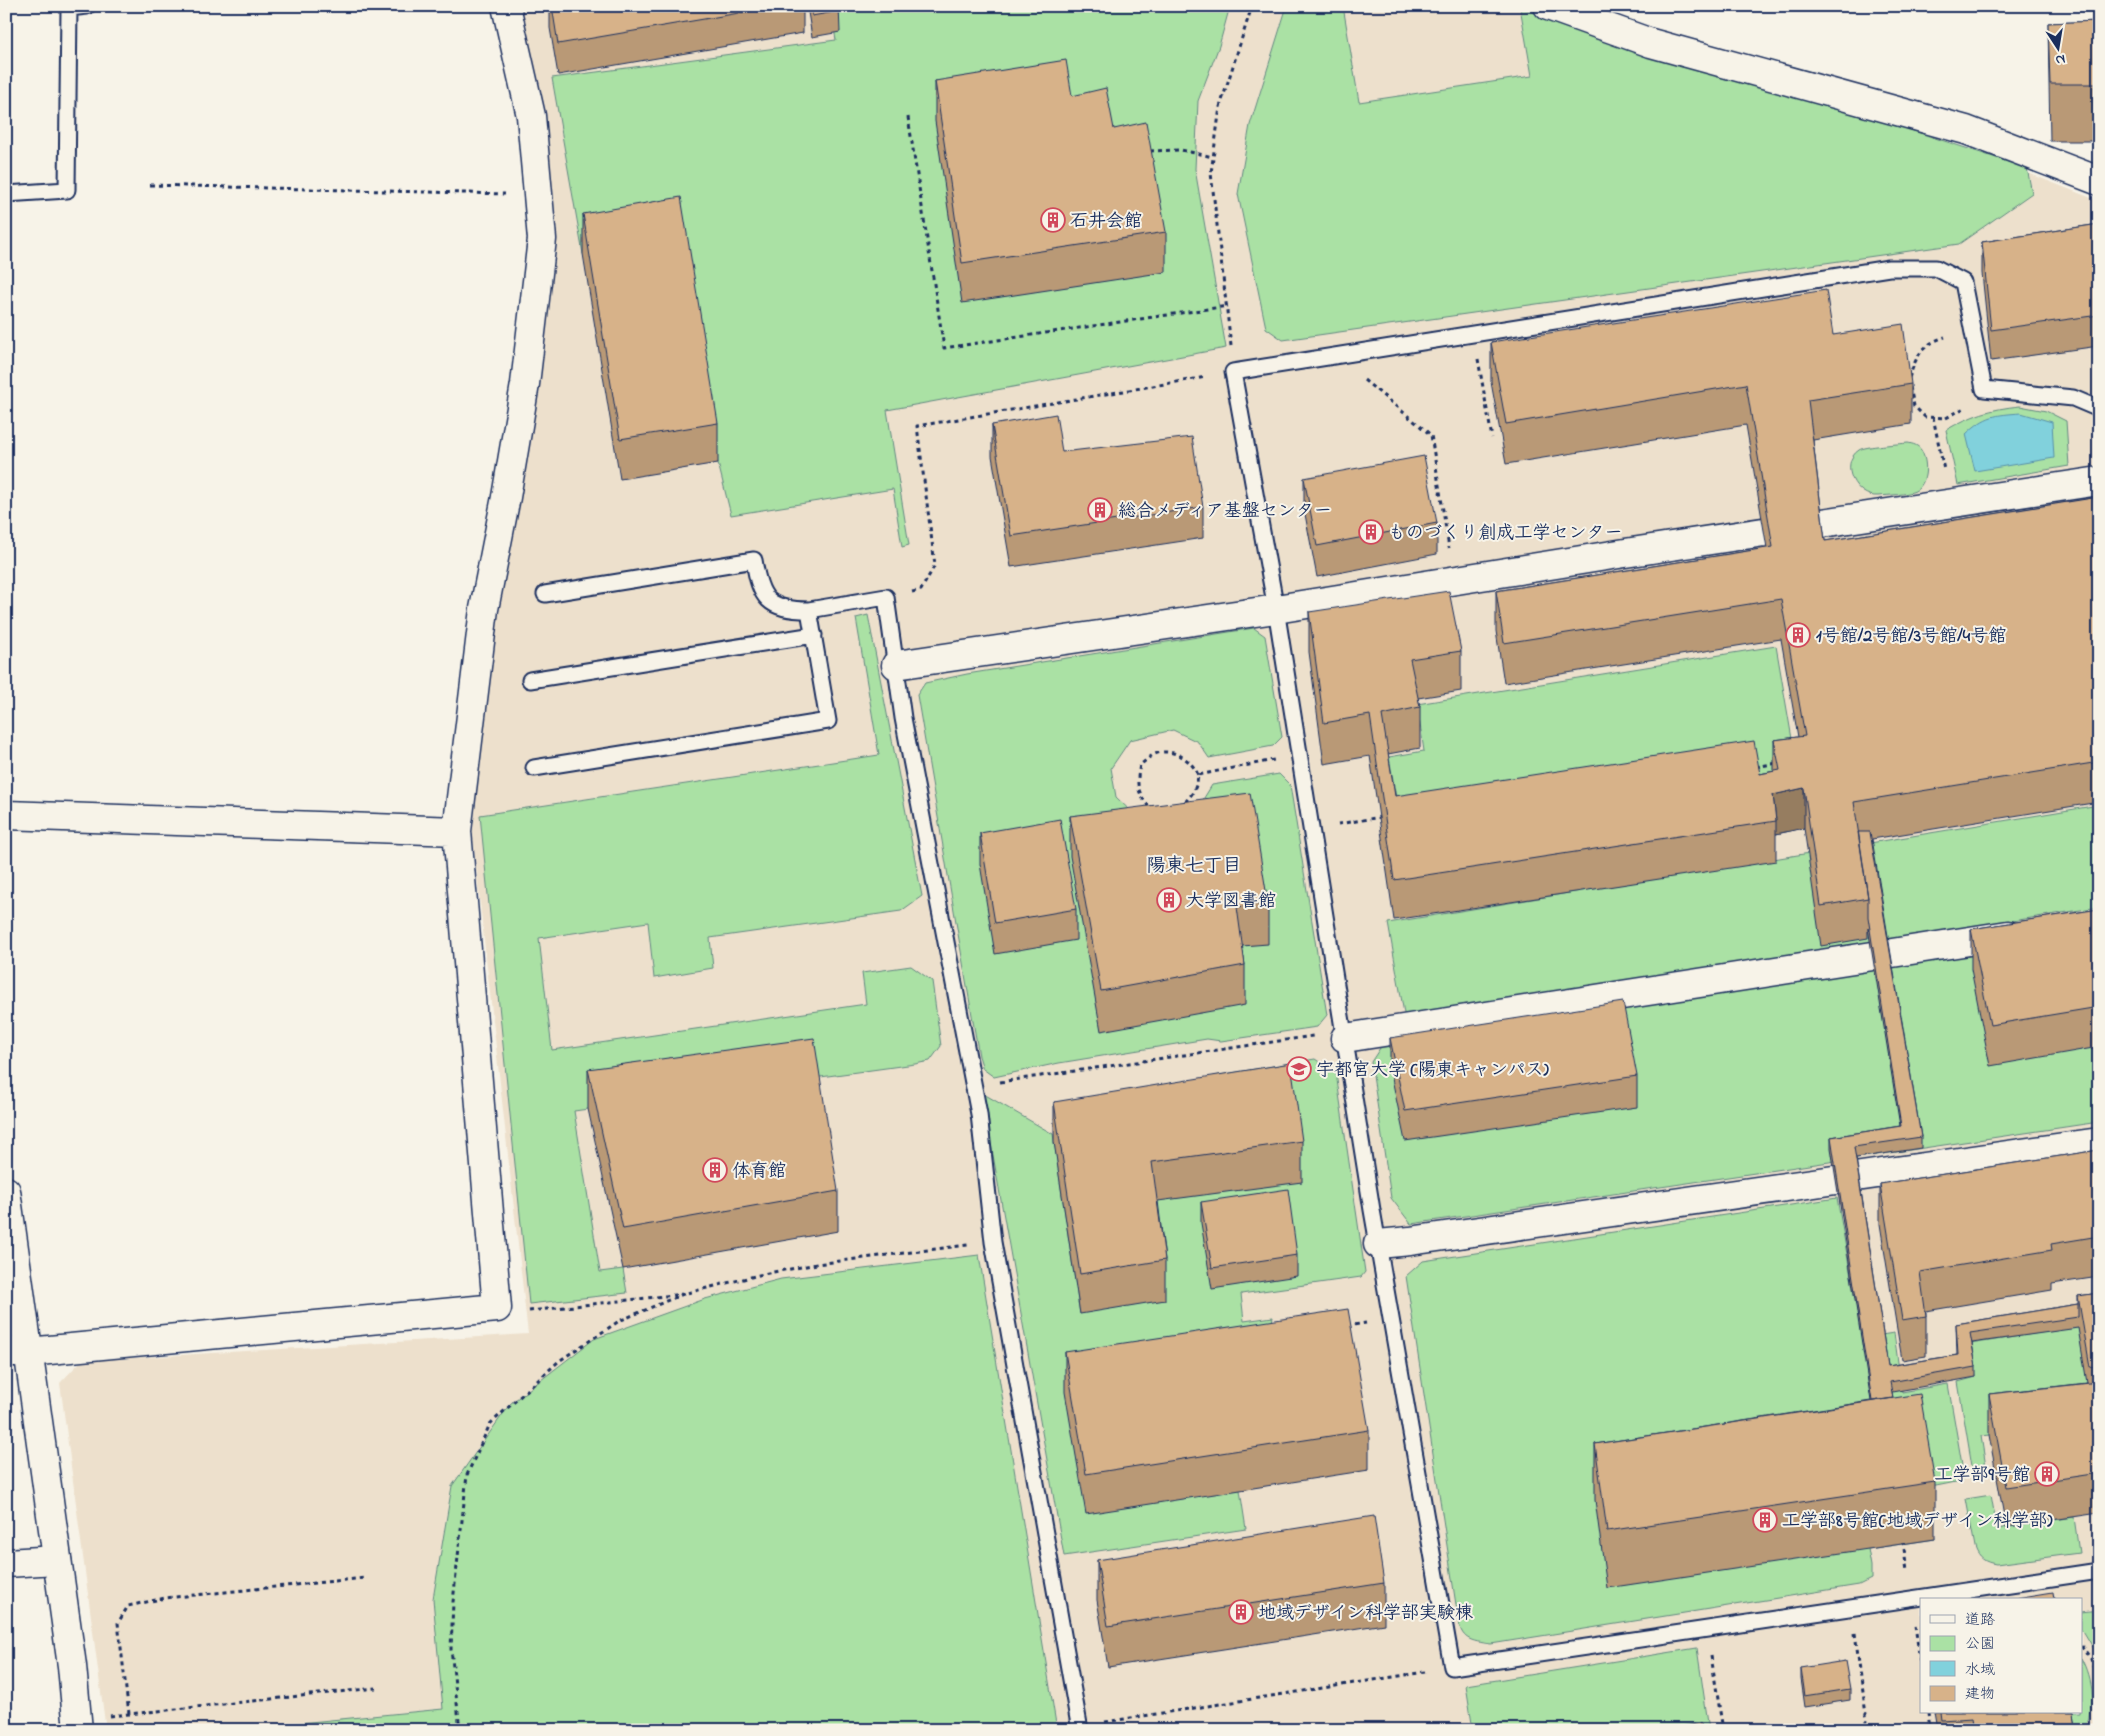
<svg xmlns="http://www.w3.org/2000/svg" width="2105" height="1736" viewBox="0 0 2105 1736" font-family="'Indie Flower','Klee One',sans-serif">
<rect width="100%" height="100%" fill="#f7f3e8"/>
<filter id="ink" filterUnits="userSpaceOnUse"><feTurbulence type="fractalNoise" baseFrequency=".02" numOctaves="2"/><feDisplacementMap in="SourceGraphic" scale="10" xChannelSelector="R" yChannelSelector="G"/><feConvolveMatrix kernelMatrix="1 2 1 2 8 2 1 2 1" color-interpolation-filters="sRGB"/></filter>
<g filter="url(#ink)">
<!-- built -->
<path fill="#ede0cc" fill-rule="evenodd" d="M520,6h997l117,41 256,72 209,82v1529h-1993l-46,-347 21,-22 447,-27 -59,-529 36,-260 40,-236zM1921,1600h160v112h-160z"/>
<!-- green -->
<path fill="#aae1a4" stroke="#628881" d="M830,6h400l-11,40 -21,55 -3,68 31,179 -339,62 22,135 -7,2 -9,-58 -162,26 -13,-52 -135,-209 -31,-176 284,-38z
M1287,6h56l16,96 173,-26 -12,-69 94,37 272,78 141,46 5,25 -73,51 -676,96 -17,-12 -28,-134 12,-69z
M2020,406l26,5 20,10 3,45 -111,19 -12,-55c26,-15 44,-21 74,-24z
M1908,443c5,1 10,2 13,7 7,11 7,34 -6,41 -9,4 -26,4 -37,5 -22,2 -40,-32 -19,-46 6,-4 40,-6 49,-7z
M868,615l54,281 -21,15 -191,27 3,30 -59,10 -6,-56 -109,16 13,112 314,-46 -4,-31 49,-7 21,15 9,65 -11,15 -15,3 -341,47 26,161 23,-3 4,24 -98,11 -49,-489 399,-60 -23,-137z
M1254,628l11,8 17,101 -9,9 -64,12 -11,-16 -25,-12 -43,10 -19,28 5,29 28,27 50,-10 18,-29 67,-11 11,11 37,230 -10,12 -96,14 -14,-2 -148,24 -65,14 -11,-8 -4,-13 -62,-361 8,-12 42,-9z
M1776,646l21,122 -395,63 -13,-74 35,-6 -7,-47z
M2099,805v102l-694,112 -17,-96z
M2099,935v187l-688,102 -20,-26 -20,-136 11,-17z
M1315,1059l21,14 29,199 -4,5 -120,17 3,27 29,-4 -33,173 6,39 -182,27 -82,-463 71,41 27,180 58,-189 76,-49z
M1837,1198l25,140 32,-5 8,59 46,-8 16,92 -3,5 -35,7 9,51 -67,10 3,17v13l-12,6 -368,59c-21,-3 -30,-4 -33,-26l-52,-342 17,-15z
M979,1255l78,475h-829l215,-21 -10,-110 19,-113 58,-82 84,-65 111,-40 76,-20z
M2078,1327l21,94 -118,15 6,37 -9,2 -5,-3 -15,-90 18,-5 -6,-33z
M1991,1495l6,34 77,-12 5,36 -83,11c-11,-2 -17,-5 -21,-17l-9,-48z
M2099,1610v49l-18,-30v-17z
M1697,1648l12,82h-236l-7,-45z
M2081,1658c11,20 15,51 6,72h-17l-3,-18h14z"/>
<!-- water -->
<path fill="#81d1dc" stroke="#5890aa" d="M2021,413l31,9 2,36 -79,13 -9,-37c20,-19 29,-19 55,-21z"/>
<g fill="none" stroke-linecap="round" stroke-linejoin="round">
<!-- lane casing -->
<g stroke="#1b2f5e" stroke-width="19">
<path id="lane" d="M6,194l61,-4 2,-182 18,-2
M2099,409l-26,-11 -89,-9 -21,-107 -27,-14h-47l-656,104 43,237 96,601 80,457 647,-96
M545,594l209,-34c6,39 14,50 55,50
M530,680l284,-45
M534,768l294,-47 -19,-111 77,-13 17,121 76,396 14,128 87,488"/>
</g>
<!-- street casing -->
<g stroke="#1b2f5e" stroke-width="31">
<path id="street" d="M1548,6l103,37 315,87 133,51
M896,665l380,-56 349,-56 474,-72
M6,815l451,16
M1345,1038l663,-103
M1378,1244l32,-3 689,-99
M6,1352h22l469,-44 -40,-477 27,-222 22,-112 19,-113 17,-145 -11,-123 -25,-110
M6,1563l51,-3"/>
</g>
<!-- secondary casing -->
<g stroke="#1b2f5e" stroke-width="31">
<path id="secondary" d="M6,1191l66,475 6,64"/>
</g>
<!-- path -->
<path stroke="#1b2f5e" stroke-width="3" stroke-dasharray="4 4" stroke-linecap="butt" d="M908,117l36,231 284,-42
M1150,151l31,-1 32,7
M150,185l355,9
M1231,346l-20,-173 9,-66 32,-101
M1478,359l14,79
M1909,378c8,-23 12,-33 36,-41
M1364,380l67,55 18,113
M1910,387l4,19 11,11 21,1 20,-11
M1933,417l11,53
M912,592l9,-2 14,-25 -18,-139 289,-49
M1756,767l21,-4
M1185,802c8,-8 12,-15 13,-27l76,-15
M1149,807c-12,-15 -13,-23 -9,-42 4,-3 8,-7 13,-10 17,-9 38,3 45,20
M1338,824l43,-7
M1000,1082l313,-46
M529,1311l154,-17 80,-20 54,-10 151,-19
M1347,1326l19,-3
M1903,1541l4,30
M1915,1625l6,43
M1855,1633l12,89
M2081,1645l10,14 8,28
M1711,1656l12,74
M1928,1712l2,18
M129,1714l-11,-91 10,-17 37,-8 200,-20
M110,1716l266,-28
M1105,1722l320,-50
M460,1730l-9,-81 2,-47 14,-127 23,-51 69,-63 60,-40 64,-27"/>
<!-- lane -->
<use href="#lane" stroke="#f7f3e8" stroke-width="15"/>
<!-- street -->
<use href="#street" stroke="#f7f3e8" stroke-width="28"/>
<!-- secondary -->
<use href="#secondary" stroke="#f7f3e8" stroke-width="28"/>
</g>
<!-- wall -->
<path fill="#b99976" stroke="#1b2f5e" d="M550,6h253v27l-245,42 -8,-47z
M807,6h32l1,26 -28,5z
M2095,6h4v6h-4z
M2099,21v120h-49l-2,-118z
M935,81l137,15 42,33 52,103v40l-204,31 -27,-182z
M583,214l135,209v40l-98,16 -37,-225z
M2099,224v122l-108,15 -9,-88v-31z
M1833,335l78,49v40l-98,16 12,101 274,-44v305l-227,37 49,298v11l-65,10 32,208 69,-11 -1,-31 122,-20v-8l21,-3v220l-93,14 -17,-92v-41l98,-11 -9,-55 -106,15 4,24v10l-84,15 1,6 42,84v57l-328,49 -12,-88v-56l276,-43 -40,-253v-11l69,-11 -32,-198v10l-47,8 -17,-118 -28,6v27l-382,59 -24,-164 -46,8 -15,-112v-40l152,39v40l-43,7 2,9v41l-32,6 7,42 365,-22 14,-3v-31l24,-3 -17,-98 -277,44 -8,-52v-40l271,-43 -21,-123 -240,39 -15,-82v-40z
M992,425l211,82v31l-192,29 -19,-111z
M1304,478l133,45v31l-120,23 -13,-68z
M1070,816l198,87v41l-26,2 3,19v40l-144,26 -31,-175z
M980,833l96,76v31l-81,14 -15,-90z
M2099,909v138l-109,19 -19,-97v-40z
M1390,1038l247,38v31l-232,34 -15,-72z
M588,1069l250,122v40l-215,38 -35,-160z
M1054,1102l248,39v41l-144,19 7,59v40l-85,14 -26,-172z
M2099,1150v127l-47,7v6l-126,21v45l-24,4 -22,-136v-40z
M1201,1202l96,53v21l-85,13 -11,-66z
M1065,1352l304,78v40l-283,44 -21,-122z
M1097,1560l287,23v41l-276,43 -11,-67z
M1801,1668l49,21v11l-45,7 -4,-28z
M1934,1712h138l2,18h-137z"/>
<!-- shaded-wall -->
<path fill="#967d60" stroke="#1b2f5e" d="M1804,788v40l-28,6v-13l-3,-26z"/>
<!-- building -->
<path fill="#d7b289" stroke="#1b2f5e" d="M552,6h228l-222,38z
M811,6h28l1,5 -28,5z
M2099,21v63h-49l-2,-61z
M1066,60l6,36 34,-8 8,41 32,-7 20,110 -204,31 -27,-182z
M681,197l37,226 -98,16 -37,-225z
M2099,224v91l-108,15 -9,-88z
M1826,290l7,45 70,-11 8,60 -103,16 17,141 274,-44v265l-245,40 14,96 -47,8 -17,-118 -31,7 3,26 -382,59 -24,-165 -46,8 -15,-111 140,-21 12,60 -51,8 10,48 -38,8 13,81 359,-55 6,33 20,-4 -6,-30 31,-4 -24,-137 -277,44 -8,-52 277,-44 -27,-163 -240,40 -15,-82z
M1056,414l6,38 130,-15 11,70 -192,29 -19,-111z
M1424,456l13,67 -120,23 -13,-68z
M1250,793l18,110 -31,4 8,58 -144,26 -31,-175z
M1060,819l16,90 -81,14 -15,-90z
M1858,832h12l51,305 -67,10 34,219 70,-11 -2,-31 122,-20v13l-108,16 6,34 -86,15 3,16 -21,3 -41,-264 70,-11 -33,-209v-19z
M2099,909v98l-109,18 -19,-96z
M1623,1002l14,74 -232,35 -15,-73z
M814,1038l24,153 -215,38 -35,-160z
M1291,1063l11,78 -150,21 13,98 -85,14 -26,-172z
M2099,1150v86l-48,8 1,6 -132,22 6,44 -24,4 -22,-136z
M1288,1189l9,66 -85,13 -11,-66z
M2099,1293v72l-9,2 -12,-71z
M1348,1309l21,121 -283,44 -21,-122z
M2099,1382v91l-93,14 -17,-93z
M1920,1394l15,88 -328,49 -12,-87z
M1374,1516l10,67 -276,43 -11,-66z
M2053,1592l1,8h-50z
M1845,1661l5,28 -45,7 -4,-28z
M1940,1712h132l2,18h-100l-2,-12 -31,2z
M1701,1723l1,7h-37z"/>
</g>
<!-- icons -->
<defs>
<g id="building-ring" transform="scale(1.25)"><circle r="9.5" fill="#f7f3e8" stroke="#d1495b" stroke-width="1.5"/><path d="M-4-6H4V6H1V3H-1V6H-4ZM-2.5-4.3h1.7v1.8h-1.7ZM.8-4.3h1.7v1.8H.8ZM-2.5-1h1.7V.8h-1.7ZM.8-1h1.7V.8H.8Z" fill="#d1495b"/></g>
<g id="university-ring" transform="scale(1.25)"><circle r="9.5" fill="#f7f3e8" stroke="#d1495b" stroke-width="1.5"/><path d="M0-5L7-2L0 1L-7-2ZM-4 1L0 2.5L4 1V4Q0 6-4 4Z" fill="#d1495b"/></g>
</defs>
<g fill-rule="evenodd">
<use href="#building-ring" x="1053" y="220"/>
<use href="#building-ring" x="1100" y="510"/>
<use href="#building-ring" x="1371" y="532"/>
<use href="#building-ring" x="1798" y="635"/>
<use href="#building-ring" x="1169" y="900"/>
<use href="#university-ring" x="1299" y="1069"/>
<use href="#building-ring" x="715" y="1170"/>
<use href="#building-ring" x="2047" y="1474"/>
<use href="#building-ring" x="1765" y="1520"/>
<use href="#building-ring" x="1241" y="1612"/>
</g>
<g text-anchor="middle" stroke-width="4" stroke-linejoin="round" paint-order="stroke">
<!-- poi labels -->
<g font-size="18" font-weight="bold" fill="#1b2f5e" stroke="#f7f3e8" text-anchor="start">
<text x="1070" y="226">石井会館</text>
<text x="1118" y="516">総合メディア基盤センター</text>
<text x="1388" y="538">ものづくり創成工学センター</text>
<text x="1816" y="641">1号館/2号館/3号館/4号館</text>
<text x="1186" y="906">大学図書館</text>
<text x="1316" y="1075">宇都宮大学 (陽東キャンパス)</text>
<text x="732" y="1176">体育館</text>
<text x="2030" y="1480" text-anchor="end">工学部9号館</text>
<text x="1782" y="1526">工学部8号館(地域デザイン科学部)</text>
<text x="1258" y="1618">地域デザイン科学部実験棟</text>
</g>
<!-- neighbourhood labels -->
<g font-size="19" font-weight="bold" fill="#1b2f5e" stroke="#f7f3e8">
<text x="1194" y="871">陽東七丁目</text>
</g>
</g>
<!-- margin -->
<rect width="2105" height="1736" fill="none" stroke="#f7f3e8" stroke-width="25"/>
<rect x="12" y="12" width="2080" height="1711" fill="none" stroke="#1b2f5e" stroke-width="2" filter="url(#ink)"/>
<!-- legend -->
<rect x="1920" y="1598" width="162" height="115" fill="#f7f3e8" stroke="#9fa5b1"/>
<rect x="1930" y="1615" width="25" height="8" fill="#f7f3e8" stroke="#9fa5b1"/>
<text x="1965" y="1624" font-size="15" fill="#1b2f5e">道路</text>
<rect x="1930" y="1636" width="25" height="15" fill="#aae1a4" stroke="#9fa5b1"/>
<text x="1965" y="1648" font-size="15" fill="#1b2f5e">公園</text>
<rect x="1930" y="1661" width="25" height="15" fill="#81d1dc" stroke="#9fa5b1"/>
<text x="1965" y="1674" font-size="15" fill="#1b2f5e">水域</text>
<rect x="1930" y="1686" width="25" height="15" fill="#d7b289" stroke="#9fa5b1"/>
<text x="1965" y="1698" font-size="15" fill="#1b2f5e">建物</text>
<!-- north arrow -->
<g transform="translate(2058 48) rotate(168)" stroke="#f7f3e8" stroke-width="4" paint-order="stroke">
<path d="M0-4L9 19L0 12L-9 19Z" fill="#1b2f5e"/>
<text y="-8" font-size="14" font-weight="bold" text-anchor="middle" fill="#1b2f5e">N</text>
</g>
</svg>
